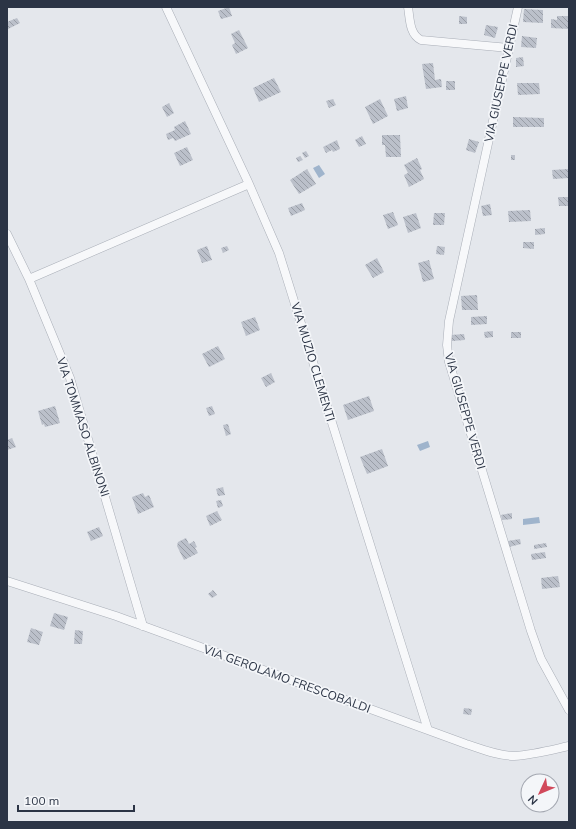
<svg xmlns="http://www.w3.org/2000/svg" width="576" height="829" viewBox="0 0 576 829" font-family="Mulish,sans-serif">
<defs>
<pattern id="building-back-hatch" width="6" height="6" patternUnits="userSpaceOnUse"><rect width="6" height="6" fill="#bbc0ca"/><path d="M-1 5l2 2M0 0l6 6M5-1l2 2" fill="none" stroke="#989da6"/></pattern>
</defs>
<rect width="100%" height="100%" fill="#e4e7ec"/>
<!-- water -->
<path fill="#9fb4cc" d="M319,165l6,9 -6,4 -6,-10z
M428,441l2,6 -10,4 -3,-6z
M539,517l1,6 -17,2v-6z"/>
<!-- building -->
<path fill="url(#building-back-hatch)" d="M229,7l3,9 -11,3 -3,-8z
M524,9l19,1v13l-20,-1z
M459,16l8,1v7h-8z
M557,16h12v13l-18,-1v-9l6,1z
M17,18l3,5 -12,6 -1,-7z
M486,25l12,2 -3,11 -11,-3z
M239,30l9,18 -12,6 -4,-9 3,-2 -4,-9z
M522,36l15,2 -1,10 -15,-1z
M523,57l1,9 -8,1v-9z
M433,63l2,17 6,-1 1,8 -16,2 -4,-25z
M274,78l7,14 -22,10 -6,-14z
M446,81h9v9h-9z
M517,83h22l1,11 -22,1z
M406,96l2,12 -11,3 -3,-12z
M333,99l3,6 -7,3 -3,-7z
M380,99l8,17 -15,8 -8,-17z
M169,103l5,10 -7,4 -5,-10z
M513,117l31,1v9h-31z
M185,121l6,13 -16,7 -2,-3 -5,2 -2,-6 9,-4 -1,-3z
M382,135h18l1,22h-15l-1,-12h-3z
M362,136l4,8 -7,3 -4,-7z
M469,139l10,3 -4,11 -9,-3z
M337,140l3,9 -7,3 -1,-2 -6,3 -3,-6z
M187,147l6,13 -13,6 -6,-13z
M306,151l3,5 -4,2 -3,-5z
M511,155h4v5h-4z
M300,156l3,4 -5,2 -2,-4z
M417,158l5,11 -2,1 4,9 -15,8 -5,-12 4,-2 -4,-8z
M307,169l9,15 -17,10 -9,-14z
M569,169v9l-16,1 -1,-9z
M558,197h11v9h-10z
M302,203l3,7 -14,6 -3,-8z
M490,204l2,11 -9,1 -2,-10z
M530,210l1,11 -22,1 -1,-11z
M393,212l5,13 -10,4 -5,-14z
M416,213l5,15 -13,5 -5,-16z
M434,213h11l-1,12h-11z
M545,228v6l-10,1v-6z
M523,242h11v7l-11,-1z
M207,246l5,14 -10,3 -5,-13z
M227,246l2,4 -6,3 -2,-5z
M437,246l8,1 -1,8 -8,-1z
M377,258l7,14 -11,6 -8,-13z
M429,260l5,19 -11,3 -5,-19z
M477,295l1,15h-16l-1,-14z
M487,316v8l-16,1v-8z
M255,317l5,13 -14,6 -5,-14z
M493,331v6l-8,1 -1,-6z
M511,332h10v6h-10z
M464,334l1,6 -13,1 -1,-6z
M218,346l7,13 -16,8 -7,-13z
M271,373l4,9 -9,5 -5,-9z
M369,396l5,15 -26,9 -5,-15z
M55,406l5,17 -15,4 -1,-3 -2,1 -4,-14z
M212,406l3,8 -6,2 -3,-8z
M228,424l3,10 -5,2 -3,-11z
M12,438l4,9 -9,3v-10z
M382,449l6,17 -21,8 -7,-17z
M223,487l2,8 -7,1 -2,-7z
M143,493l2,4 4,-2 5,12 -16,7 -6,-17z
M221,500l2,6 -5,2 -2,-7z
M217,511l5,9 -12,6 -4,-10z
M512,513v6l-10,1 -1,-5z
M99,527l4,9 -12,5 -4,-9z
M186,538l3,6 5,-3 3,6 -2,1 3,5 -14,7 -7,-14 1,-4z
M520,539l1,5 -12,3 -1,-6z
M546,543l1,4 -13,2v-4z
M545,552l1,6 -14,2 -1,-6z
M558,576l2,11 -18,2 -1,-11z
M213,590l4,5 -5,3 -4,-4z
M54,613l14,4 -4,13 -14,-4z
M31,628l12,4 -4,13 -12,-3z
M75,630l8,1 -1,13h-8z
M464,708l8,1 -1,6 -8,-1z"/>
<g fill="none" stroke-linecap="round" stroke-linejoin="round">
<!-- street casing -->
<g stroke="#a9aeb7" stroke-width="9">
<path id="street" d="M166,7l83,177 30,69 149,477
M408,7c2,11 1,27 13,33l88,8
M518,7l-69,314 -2,24 2,17 82,269 10,28 28,51
M7,234l22,45 41,99 73,248
M29,279l220,-95
M7,581l109,35 350,128c15,5 32,12 48,12 18,-1 37,-6 55,-10"/>
</g>
<!-- street -->
<use href="#street" stroke="#f7f8fa" stroke-width="8"/>
</g>
<g text-anchor="middle" stroke-width="3.5" stroke-linejoin="round" paint-order="stroke">
<!-- street labels -->
<g font-size="12" fill="#2b3445" stroke="#f4f6f9">
<text transform="translate(501 83) rotate(-78)" y="4">VIA GIUSEPPE VERDI</text>
<text transform="translate(313 362) rotate(73)" y="4">VIA MUZIO CLEMENTI</text>
<text transform="translate(465 411) rotate(74)" y="4">VIA GIUSEPPE VERDI</text>
<text transform="translate(83 427) rotate(72)" y="4">VIA TOMMASO ALBINONI</text>
<text transform="translate(287 679) rotate(20)" y="4">VIA GEROLAMO FRESCOBALDI</text>
</g>
</g>
<!-- border -->
<rect width="576" height="829" fill="none" stroke="#2b3445" stroke-width="16"/>
<!-- north arrow -->
<g transform="translate(540 793) rotate(226)"><circle r="19" fill="#f4f6f9" stroke="#a4a8b1"/>
<path d="M0-3L7 15L0 10L-7 15Z" fill="#d1495b"/>
<text y="-6" font-size="11" font-weight="bold" text-anchor="middle" fill="#2b3445">N</text>
</g>
<!-- scale -->
<path d="M18 805v6h116v-6" fill="none" stroke="#2b3445" stroke-width="2"/>
<text x="24" y="805" font-size="12" fill="#2b3445" stroke="#f4f6f9" stroke-width="3" paint-order="stroke">100 m</text>
</svg>
